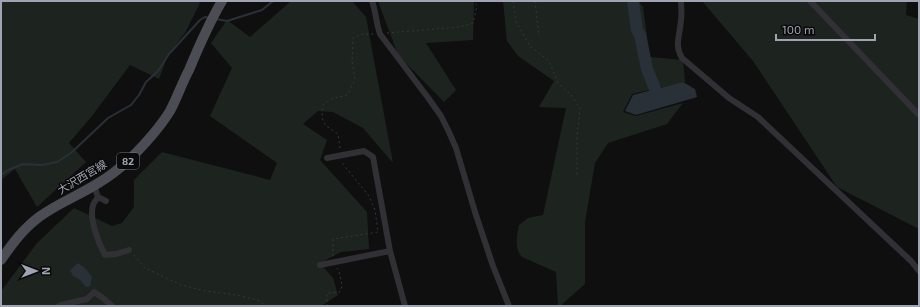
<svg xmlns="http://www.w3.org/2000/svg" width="920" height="307" viewBox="0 0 920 307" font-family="'Exo 2','Noto Sans JP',sans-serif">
<rect width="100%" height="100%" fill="#0f0f10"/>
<!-- green -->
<path fill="#1d241f" d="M1,1h198l1,2 -15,30 -16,20 -10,26 -29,-14 -38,51 -23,27 17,19 -49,45 -22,-38 -14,11z
M291,1h61l14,16 27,146 -30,-35 -30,-16 -15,-1 -15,13 24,16 -7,20 47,52 2,37 -28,3 -21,11 13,15 5,17 -17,11h-320v-11l1,-5 35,-47 37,-35 38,18 10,-3 12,-16v-27l28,-28 108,28 7,-17 -67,-47 22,-48 -21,-25 16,-23 23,17z
M378,1h96l-1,39 -47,3 30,47 -12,12 -46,-47z
M503,1h135l5,6 7,50 33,3 2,22 -53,12 -9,18 13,4 47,-13 -16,21 -59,19 -13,20 -10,59v62l-25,22h-2l-2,-34 -34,-15c-8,-8 -5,-22 -3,-32l9,-7 15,-3 23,-107 -27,-1 15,-26 -36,-25 -11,-15z
M702,1h205l-1,14 13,4v210l-82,-42 -84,-126z"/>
<!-- water -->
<path fill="#293038" d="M683,82l12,7 2,8 -61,18 -11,-4 8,-16z
M78,263l7,5 7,9 -2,9 -4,1 -6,-7 -7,-4 -3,-6z"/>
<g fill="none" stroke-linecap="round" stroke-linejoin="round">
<!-- stream -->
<path stroke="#293038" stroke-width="2" d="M216,19l11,2 35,-11 11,-9
M1,175l7,-5 15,-6 19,1 15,-3 14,-9 37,-35 23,-13 8,-10 7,-13 12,-11 11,-17 31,-34 5,-3 5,1"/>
<!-- river -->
<path stroke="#293038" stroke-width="12" d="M633,1l4,29 3,5 7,34 8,20"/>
<!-- path -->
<path stroke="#36373c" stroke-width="1" stroke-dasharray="2 3" stroke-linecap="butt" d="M513,1l3,21 14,24 19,15 9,22 14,13 8,13 -3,27v41
M535,1l4,35
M387,33l73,-6 13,-4 4,-17 -3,-5
M340,148l-2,-14c-14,-9 -18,-11 -15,-29l8,-6 16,-4 8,-15 -3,-19 1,-23 10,-4h11
M134,255l11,13 36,17 25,6 31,4 23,6 6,5
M333,256v-17l45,-7 -3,-22 -6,-14 -27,-33
M328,306l-1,-1v-12l13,-1 2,-6 -3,-15 -2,-3"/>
<!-- street -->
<path stroke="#303035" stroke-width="6" d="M372,1c4,11 4,22 8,33l49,65 12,17 8,16 7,16 19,64 18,54 16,40
M681,1c0,6 1,13 0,19 -1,15 -7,25 1,38l47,40 29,19 153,144 8,10
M810,1l109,114
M94,186l4,11 8,4
M98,197c-1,2 -4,5 -5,8 -4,14 5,37 12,50l11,-1 13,-4
M390,251l15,55
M320,265l70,-14 -17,-94 -9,-6 -37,7
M59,306l2,-1 26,-6 7,-7 9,6 9,8"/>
<!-- primary -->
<path stroke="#4c4d54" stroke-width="10" d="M1,260c11,-16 22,-31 38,-43 19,-14 41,-22 61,-35 10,-6 20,-14 29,-22 15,-15 30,-31 41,-49 7,-13 12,-28 19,-41 10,-24 20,-47 33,-69"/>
</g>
<g text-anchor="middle" stroke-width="3" stroke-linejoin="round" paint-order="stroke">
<!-- shield labels -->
<rect fill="#0a0a0b" stroke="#73767f" stroke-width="1" x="117" y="153" width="22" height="16" rx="3"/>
<g font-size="10" font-weight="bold" fill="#a0a4b1">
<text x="128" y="165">82</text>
</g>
<!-- street labels -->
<g font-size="11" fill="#a0a4b1" stroke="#0a0a0b">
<text transform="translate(82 177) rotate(-31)" y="4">大沢西宮線</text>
</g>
</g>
<!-- border -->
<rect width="920" height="307" fill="none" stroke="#a0a4b1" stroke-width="4"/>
<!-- north arrow -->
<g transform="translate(36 271) rotate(90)" stroke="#0a0a0b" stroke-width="3" paint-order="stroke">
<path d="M0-3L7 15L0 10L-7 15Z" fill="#a0a4b1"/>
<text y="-6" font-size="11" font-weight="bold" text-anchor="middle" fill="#a0a4b1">N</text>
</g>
<!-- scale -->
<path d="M776 34v6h99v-6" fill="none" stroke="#a0a4b1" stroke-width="2"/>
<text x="782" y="34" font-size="12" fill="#a0a4b1" stroke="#0a0a0b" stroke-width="3" paint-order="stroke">100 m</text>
</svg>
